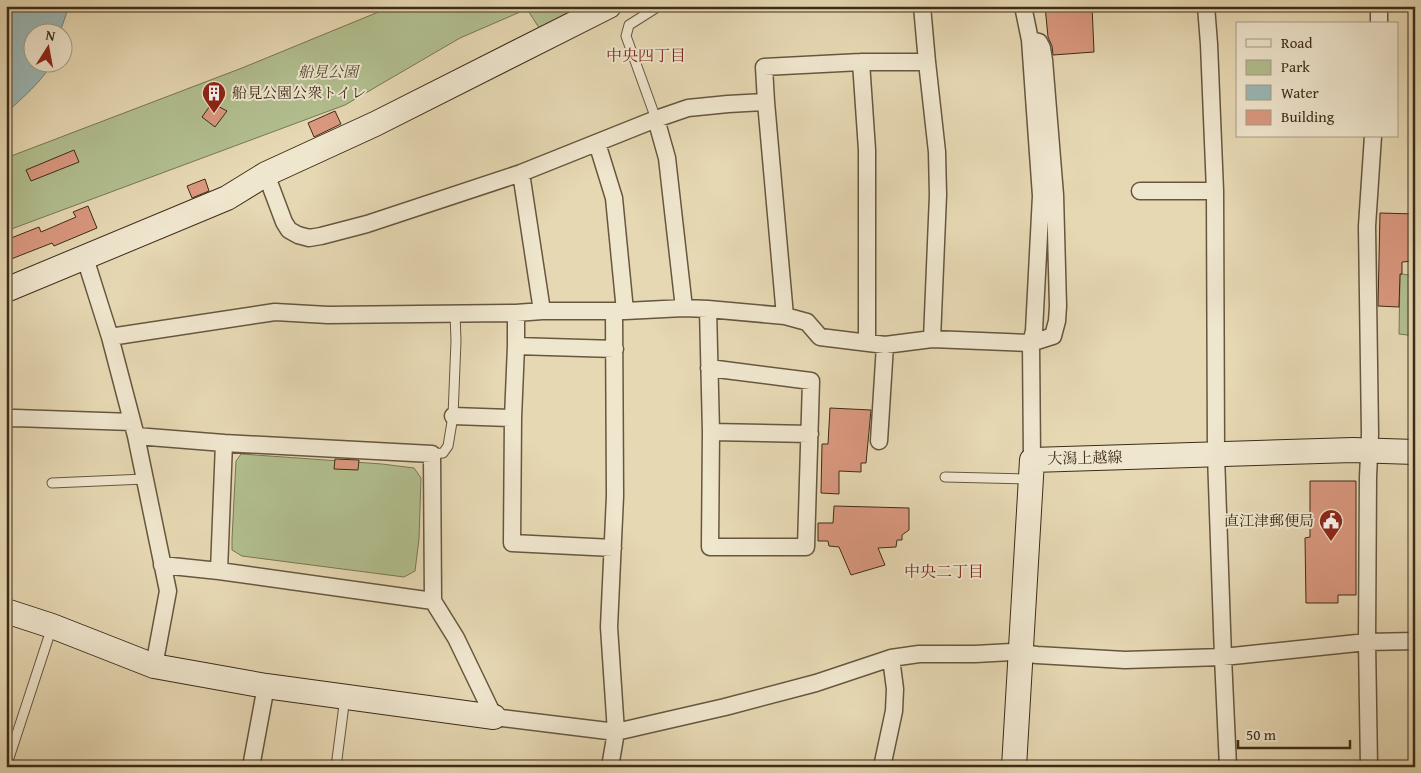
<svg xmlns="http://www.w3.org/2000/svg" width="1421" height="773" viewBox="0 0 1421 773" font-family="'Gentium Book Plus','Noto Serif JP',serif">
<rect width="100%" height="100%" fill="#e6d8b3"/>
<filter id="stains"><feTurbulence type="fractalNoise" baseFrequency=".004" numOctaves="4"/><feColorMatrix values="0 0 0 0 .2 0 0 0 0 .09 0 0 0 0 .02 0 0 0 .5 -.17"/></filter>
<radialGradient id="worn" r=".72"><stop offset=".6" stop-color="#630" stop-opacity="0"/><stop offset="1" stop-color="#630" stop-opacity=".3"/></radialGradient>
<!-- green -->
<path fill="#b2bf8f" stroke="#787653" d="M393,6h196l-46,28 -16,-25 -67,29 -115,67 -339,126v-73l236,-90z
M1413,261h2v75l-16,-2 1,-59 2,-1 12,2z
M241,454l141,10 32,4 7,10 -2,61 -4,32 -11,6 -162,-21 -10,-6v-11l4,-78z"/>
<!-- water -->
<path fill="#9ab8b7" stroke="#758077" d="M6,6h63l-9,26h-28v30l19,1c-5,15 -32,38 -45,50z"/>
<!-- building -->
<path fill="#da987f" stroke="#3d2c17" d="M1045,6h47l2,46 -41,3 -1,-9 -4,-9z
M212,103l15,8 -12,16 -13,-10z
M335,111l6,13 -27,13 -6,-14z
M74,150l5,12 -48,19 -5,-11z
M205,179l4,12 -17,7 -5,-12z
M88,206l9,22 -43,18 -2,-3 -46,18v-21l33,-13 2,5 35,-15 -3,-5z
M1380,213l35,1v41h-2v6l-11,1v12h-2l-1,33 -21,-1z
M830,408l41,2 -5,53h-5v9l-22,-1v23l-18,-1 1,-49h6z
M335,459l24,1 -1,10 -24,-1z
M1310,481h46v114h-18v8h-32l-1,-65 5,-1z
M834,506l75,2v22l-7,5v5h-5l-1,7 -18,1 7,17 -34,10 -12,-28 -10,-1 -1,-5h-10v-18h15z"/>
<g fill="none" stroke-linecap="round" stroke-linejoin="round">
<!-- lane casing -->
<g stroke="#67573e" stroke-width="11">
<path id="lane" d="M656,119l-30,-83 3,-11 30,-19
M432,454l11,-1 5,-7 5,-30 3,-75 -1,-28
M945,477l85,2
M52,483l93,-4
M6,767l46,-140
M336,767l9,-70"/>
</g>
<!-- street casing -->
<g stroke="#67573e" stroke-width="19">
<path id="street" d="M1023,6l7,34 11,156 -7,135 -3,12 1,117
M1206,6l3,38 6,147 1,264 7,202 5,110
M1379,24v-18
M861,62l6,88v193
M927,62l10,90 1,43 -6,144
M656,119l11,39 17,150
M597,143l17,55 11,113
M521,173l21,138
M266,174l18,48 5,8 9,5 11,3 12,-2 46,-12 154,-51 135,-54 32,-11 40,-4 38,-2
M1140,191h75
M85,258l25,79 26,99 32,155 -14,75
M708,309l3,123 -1,115h96l5,-166 -102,-13
M516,313v33l-3,72 -1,125 101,5
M785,316l-19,-214 -2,-35 97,-5h66l-5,-56
M110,337l165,-25 53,3 188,-2 26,-2h83l59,-3 24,1 77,7 22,6 13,15 65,8 47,-6 99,4 22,-7 4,-15 1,-15 -3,-111 -11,-135 -2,-12 -3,-6 -9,-2
M516,346l99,3
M453,416l60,2
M6,419l9,-1 117,4
M711,432l99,2
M136,436l88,7
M879,441l6,-96
M162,565l57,6
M433,601l-214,-30 5,-128 208,11 1,147 23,37 38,79 122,15 109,-25 91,-24 75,-25 28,-4h56l37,-2 25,3 88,5 98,-3 144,-15 48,-1
M251,767l15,-81
M610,767l6,-35 -7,-105 6,-131 -1,-185
M882,767l12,-56 1,-22 -4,-31
M1369,767l-2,-125 1,-165 2,-43 -3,-208 6,-90"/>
</g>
<!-- secondary casing -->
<g stroke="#3d2c17" stroke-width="26">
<path id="secondary" d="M6,290l221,-92 39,-24 109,-50 234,-118
M6,611l46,15 102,40 112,20 228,31
M1014,767l18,-307 321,-10 62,2"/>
</g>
<!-- lane -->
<use href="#lane" stroke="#efe6ce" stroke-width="9"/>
<!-- street -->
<use href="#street" stroke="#efe6ce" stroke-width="16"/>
<!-- secondary -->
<use href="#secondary" stroke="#efe6ce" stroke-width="24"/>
</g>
<!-- icons -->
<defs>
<g id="building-pin" transform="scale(1.25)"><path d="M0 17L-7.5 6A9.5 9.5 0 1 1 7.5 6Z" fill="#8f2418" stroke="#efe6ce"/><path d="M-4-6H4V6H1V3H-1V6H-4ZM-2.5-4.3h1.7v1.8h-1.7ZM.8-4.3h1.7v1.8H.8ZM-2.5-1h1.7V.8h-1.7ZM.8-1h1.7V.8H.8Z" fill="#fff"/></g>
<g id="civic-pin" transform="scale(1.25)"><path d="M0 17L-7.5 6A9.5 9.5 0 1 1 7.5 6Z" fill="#8f2418" stroke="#efe6ce"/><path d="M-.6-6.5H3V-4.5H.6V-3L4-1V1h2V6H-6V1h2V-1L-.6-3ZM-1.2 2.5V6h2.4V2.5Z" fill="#fff"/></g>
</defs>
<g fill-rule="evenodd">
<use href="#building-pin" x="214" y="93"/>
<use href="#civic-pin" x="1331" y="521"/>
</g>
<g text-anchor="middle" stroke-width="4" stroke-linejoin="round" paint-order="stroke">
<!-- park labels -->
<g font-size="15" font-style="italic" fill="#54492f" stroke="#efe6ce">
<text x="328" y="77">船見公園</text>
</g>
<!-- poi labels -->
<g font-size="15" fill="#3d2c17" stroke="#efe6ce" text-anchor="start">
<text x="232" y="98">船見公園公衆トイレ</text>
<text x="1314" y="526" text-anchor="end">直江津郵便局</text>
</g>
<!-- street labels -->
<g font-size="15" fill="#3d2c17" stroke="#efe6ce">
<text transform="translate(1085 458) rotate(-1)" y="5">大潟上越線</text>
</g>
<!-- neighbourhood labels -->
<g font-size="16" fill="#7a1f14" stroke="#efe6ce">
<text x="646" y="61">中央四丁目</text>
<text x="944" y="577">中央二丁目</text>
</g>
</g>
<!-- margin -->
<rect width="1421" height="773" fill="none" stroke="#e6d8b3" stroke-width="25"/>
<rect x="8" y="8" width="1406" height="758" fill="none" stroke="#3d2c17" stroke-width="2.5"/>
<rect x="12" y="12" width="1396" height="748" fill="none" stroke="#3d2c17"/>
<!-- legend -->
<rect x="1236" y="22" width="162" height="115" fill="#efe6ce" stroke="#a89c85"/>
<rect x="1246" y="39" width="25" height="8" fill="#efe6ce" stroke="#a89c85"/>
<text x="1281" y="48" font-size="15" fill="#3d2c17">Road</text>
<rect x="1246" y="60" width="25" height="15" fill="#b2bf8f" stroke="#a89c85"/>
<text x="1281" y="72" font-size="15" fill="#3d2c17">Park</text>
<rect x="1246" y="85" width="25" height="15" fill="#9ab8b7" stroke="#a89c85"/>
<text x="1281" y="98" font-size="15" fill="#3d2c17">Water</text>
<rect x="1246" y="110" width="25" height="15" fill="#da987f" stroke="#a89c85"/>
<text x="1281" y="122" font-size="15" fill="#3d2c17">Building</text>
<!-- north arrow -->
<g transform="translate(48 48) rotate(11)"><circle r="24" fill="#efe6ce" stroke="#a89c85"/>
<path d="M0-4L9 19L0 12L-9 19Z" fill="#8f2418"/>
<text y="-8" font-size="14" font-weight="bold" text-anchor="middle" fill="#3d2c17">N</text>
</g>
<!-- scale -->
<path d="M1238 740v8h112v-8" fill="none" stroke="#3d2c17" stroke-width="2.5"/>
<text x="1246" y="740" font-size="15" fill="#3d2c17" stroke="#efe6ce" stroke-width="4" paint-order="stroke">50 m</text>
<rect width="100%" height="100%" filter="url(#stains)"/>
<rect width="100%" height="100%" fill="url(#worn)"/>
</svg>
